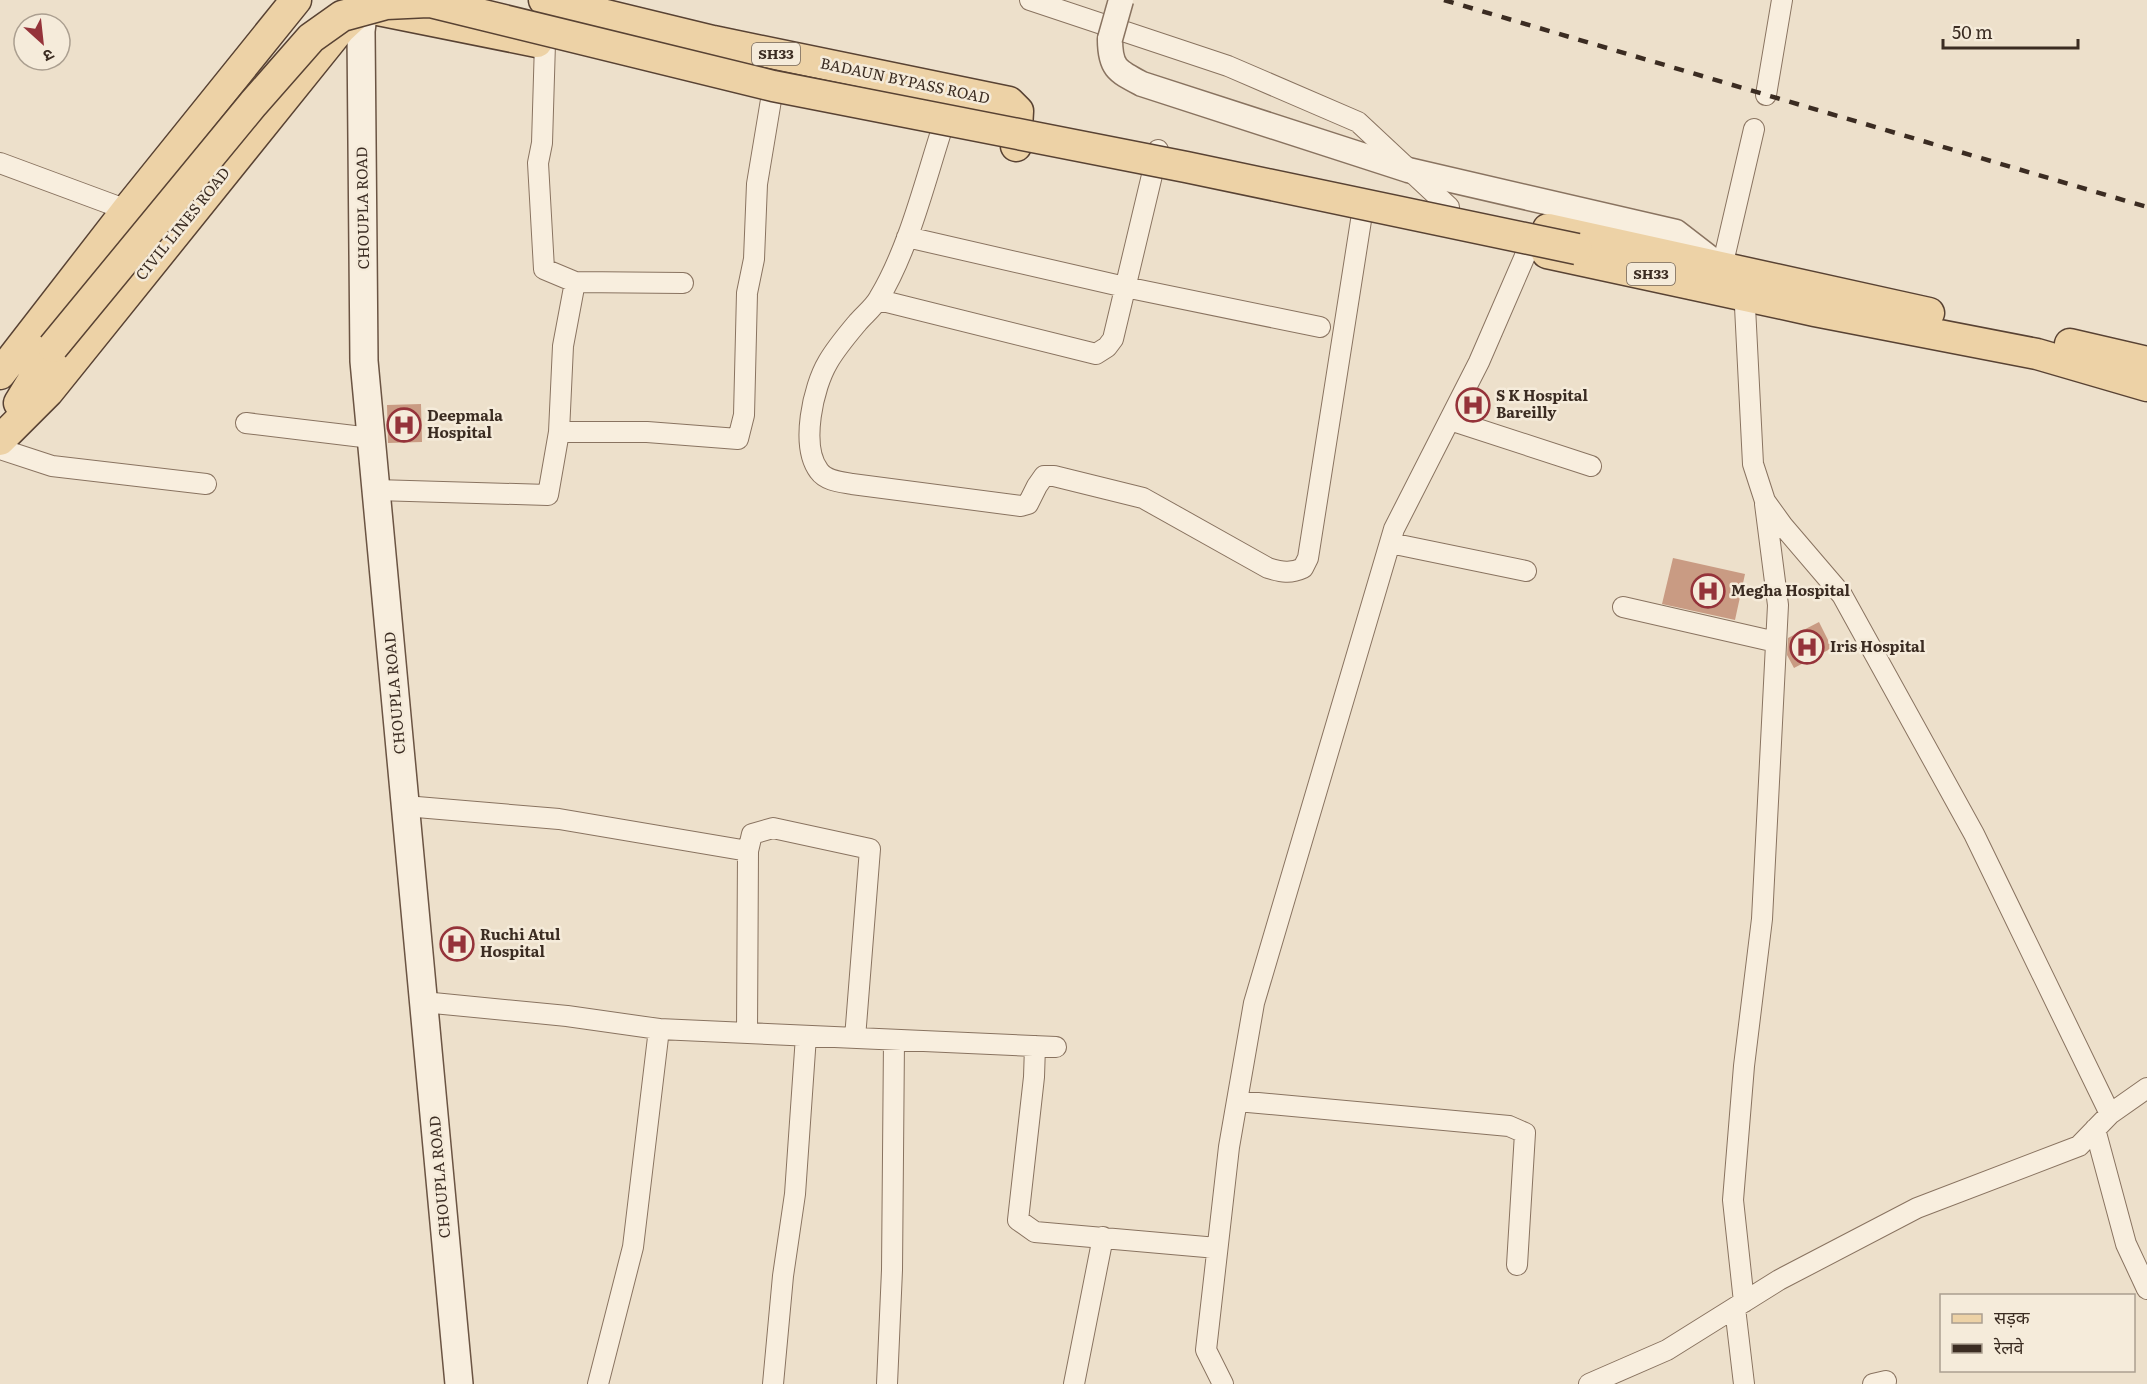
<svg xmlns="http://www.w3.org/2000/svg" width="2147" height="1384" viewBox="0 0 2147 1384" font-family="Literata,'Noto Sans Devanagari',serif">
<rect width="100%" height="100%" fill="#ede0cb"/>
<!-- building -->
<path fill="#c99b83" d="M421,404l1,38 -34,1 -1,-38z
M1673,558l72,16 -10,46 -73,-16z
M1819,622l13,26 -38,20 -7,-13 1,-17z"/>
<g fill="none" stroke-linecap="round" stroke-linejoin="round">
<!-- minor casing -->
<g stroke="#897360" stroke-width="22">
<path id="minor" d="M1030,0l198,66 130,56 91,85
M545,43l-3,100 -4,20 6,106 31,13 108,1
M1766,95l16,-95
M941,132c-17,53 -33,118 -62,166 -5,9 -14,16 -21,24 -10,12 -22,26 -30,40 -15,25 -28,84 -9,109 7,10 22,11 33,13l169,22 7,-2 9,-18 7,-10h10l89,22 125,70c14,4 22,6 35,0l5,-10 54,-344
M0,163l127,47
M907,237l218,50 195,40
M1722,267l32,-138
M1744,287l9,177 12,37 18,25 59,69 132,239 136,280
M879,300l217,54 11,-7 6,-8 45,-189
M1450,420l141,46
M246,423l125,15
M559,432h88l91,7 6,-24 3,-122 7,-34 3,-75 15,-90
M0,449l52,17 154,18
M376,490l172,5 11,-63 4,-86 12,-64
M1390,543l136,28
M1623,607l153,35
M405,806l154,13 189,32
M423,1002l144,14 92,13
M747,1033l1,-182 4,-17 21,-6 97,21 -15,189
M1035,1046l-1,31 -16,143 17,12 182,16
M1237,1101l272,25 16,7 -8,132
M2095,1129l31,115 21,45
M1744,1302l-11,-102 11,-134 18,-147 16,-314 -13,-101
M1735,1308l9,76
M598,1384l35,-137 26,-218 397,18
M773,1384l10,-108 12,-82 11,-158
M887,1384l5,-114 2,-230
M1074,1384l29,-147
M1223,1384l-17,-34 23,-203 25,-144 140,-474 85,-167 49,-113
M1589,1384l78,-34 112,-70 138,-72 162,-62 31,-32 37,-26
M1873,1384l13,-3"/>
</g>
<!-- tertiary casing -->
<g stroke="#897360" stroke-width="27">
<path id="tertiary" d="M1110,39c0,29 7,32 32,45l266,86 268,62 44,34"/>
</g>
<!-- secondary casing -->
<g stroke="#6b5443" stroke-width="30">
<path id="secondary" d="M365,0l-4,31 3,330 95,1023"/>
</g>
<!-- primary casing -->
<g stroke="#584233" stroke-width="33">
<path id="primary" d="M544,0l169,41 296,61 9,9 -2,35
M378,10l159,32
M1548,229l381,84
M1547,253l268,58 222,43 110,32
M2070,344l77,18
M0,374l127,-164 169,-210
M19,403l34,-56
M0,440l48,-48 292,-363 15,-14"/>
</g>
<!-- minor -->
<use href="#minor" stroke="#f8eede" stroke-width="20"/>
<!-- tertiary -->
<use href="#tertiary" stroke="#f8eede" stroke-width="24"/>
<!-- secondary -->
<use href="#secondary" stroke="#f8eede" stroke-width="27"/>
<!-- primary -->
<use href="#primary" stroke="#edd2a6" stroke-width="30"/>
<!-- rail -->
<path stroke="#3b2c22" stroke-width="4.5" stroke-dasharray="10 10" stroke-linecap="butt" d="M1444,0l703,207"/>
<!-- tertiary-bridge casing -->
<g stroke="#897360" stroke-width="27" stroke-linecap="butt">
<path id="tertiary-bridge" d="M1110,39l11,-39"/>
</g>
<!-- primary-bridge casing -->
<g stroke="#584233" stroke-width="33" stroke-linecap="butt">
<path id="primary-bridge" d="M422,0l351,86 413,81 391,82
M53,347l200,-243 58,-66 31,-22 44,-12 42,-2"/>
</g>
<!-- tertiary-bridge -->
<use href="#tertiary-bridge" stroke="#f8eede" stroke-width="24"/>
<!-- primary-bridge -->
<use href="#primary-bridge" stroke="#edd2a6" stroke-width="30"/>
</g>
<!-- icons -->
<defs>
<g id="hospital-ring" transform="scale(1.725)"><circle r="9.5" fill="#f5ebda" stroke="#95333a" stroke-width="1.5"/><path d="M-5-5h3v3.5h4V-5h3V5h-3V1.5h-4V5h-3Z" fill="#95333a"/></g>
</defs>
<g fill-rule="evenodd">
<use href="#hospital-ring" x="1473" y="405"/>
<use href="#hospital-ring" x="404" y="425"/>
<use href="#hospital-ring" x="1708" y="591"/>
<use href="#hospital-ring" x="1807" y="647"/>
<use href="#hospital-ring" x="457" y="944"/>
</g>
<g text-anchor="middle" stroke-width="5" stroke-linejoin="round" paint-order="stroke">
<!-- shield labels -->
<g fill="#f5ebda" stroke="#736559" stroke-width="1.5">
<rect x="752" y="43" width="48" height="22" rx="4.5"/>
<rect x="1627" y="263" width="48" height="22" rx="4.5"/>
</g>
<g font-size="14" font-weight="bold" fill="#3b2c22">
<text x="776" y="59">SH33</text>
<text x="1651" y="279">SH33</text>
</g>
<!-- street labels -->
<g font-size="15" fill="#3b2c22" stroke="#f5ebda">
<text transform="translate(905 81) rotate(12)" y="5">BADAUN BYPASS ROAD</text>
<text transform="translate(363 208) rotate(-91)" y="5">CHOUPLA ROAD</text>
<text transform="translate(183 224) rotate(-51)" y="5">CIVIL LINES ROAD</text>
<text transform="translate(395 693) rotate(-95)" y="5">CHOUPLA ROAD</text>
<text transform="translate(440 1177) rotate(-95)" y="5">CHOUPLA ROAD</text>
</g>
<!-- poi labels -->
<g font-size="15" font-weight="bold" fill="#3b2c22" stroke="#f5ebda" text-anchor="start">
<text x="1496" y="401">S K Hospital<tspan x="1496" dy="17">Bareilly</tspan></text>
<text x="427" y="421">Deepmala<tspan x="427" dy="17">Hospital</tspan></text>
<text x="1731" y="596">Megha Hospital</text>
<text x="1830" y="652">Iris Hospital</text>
<text x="480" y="940">Ruchi Atul<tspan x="480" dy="17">Hospital</tspan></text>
</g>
</g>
<!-- legend -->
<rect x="1940" y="1294" width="195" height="78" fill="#f5ebda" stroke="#ab9f90" stroke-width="1.5"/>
<rect x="1952" y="1314" width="30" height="9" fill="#edd2a6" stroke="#ab9f90" stroke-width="1.5"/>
<text x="1994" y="1324" font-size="18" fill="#3b2c22">सड़क</text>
<rect x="1952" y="1344" width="30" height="9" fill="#3b2c22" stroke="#ab9f90" stroke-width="1.5"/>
<text x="1994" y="1354" font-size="18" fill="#3b2c22">रेलवे</text>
<!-- north arrow -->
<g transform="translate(42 42) rotate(153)"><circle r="28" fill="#f5ebda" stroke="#ab9f90" stroke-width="1.5"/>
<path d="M0-4.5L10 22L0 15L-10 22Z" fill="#95333a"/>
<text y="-9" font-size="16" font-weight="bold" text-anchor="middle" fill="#3b2c22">उ</text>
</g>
<!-- scale -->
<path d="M1943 39v9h135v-9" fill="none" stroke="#3b2c22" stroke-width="3"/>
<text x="1952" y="39" font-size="18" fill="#3b2c22" stroke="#f5ebda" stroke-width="4.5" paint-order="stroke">50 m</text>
</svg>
